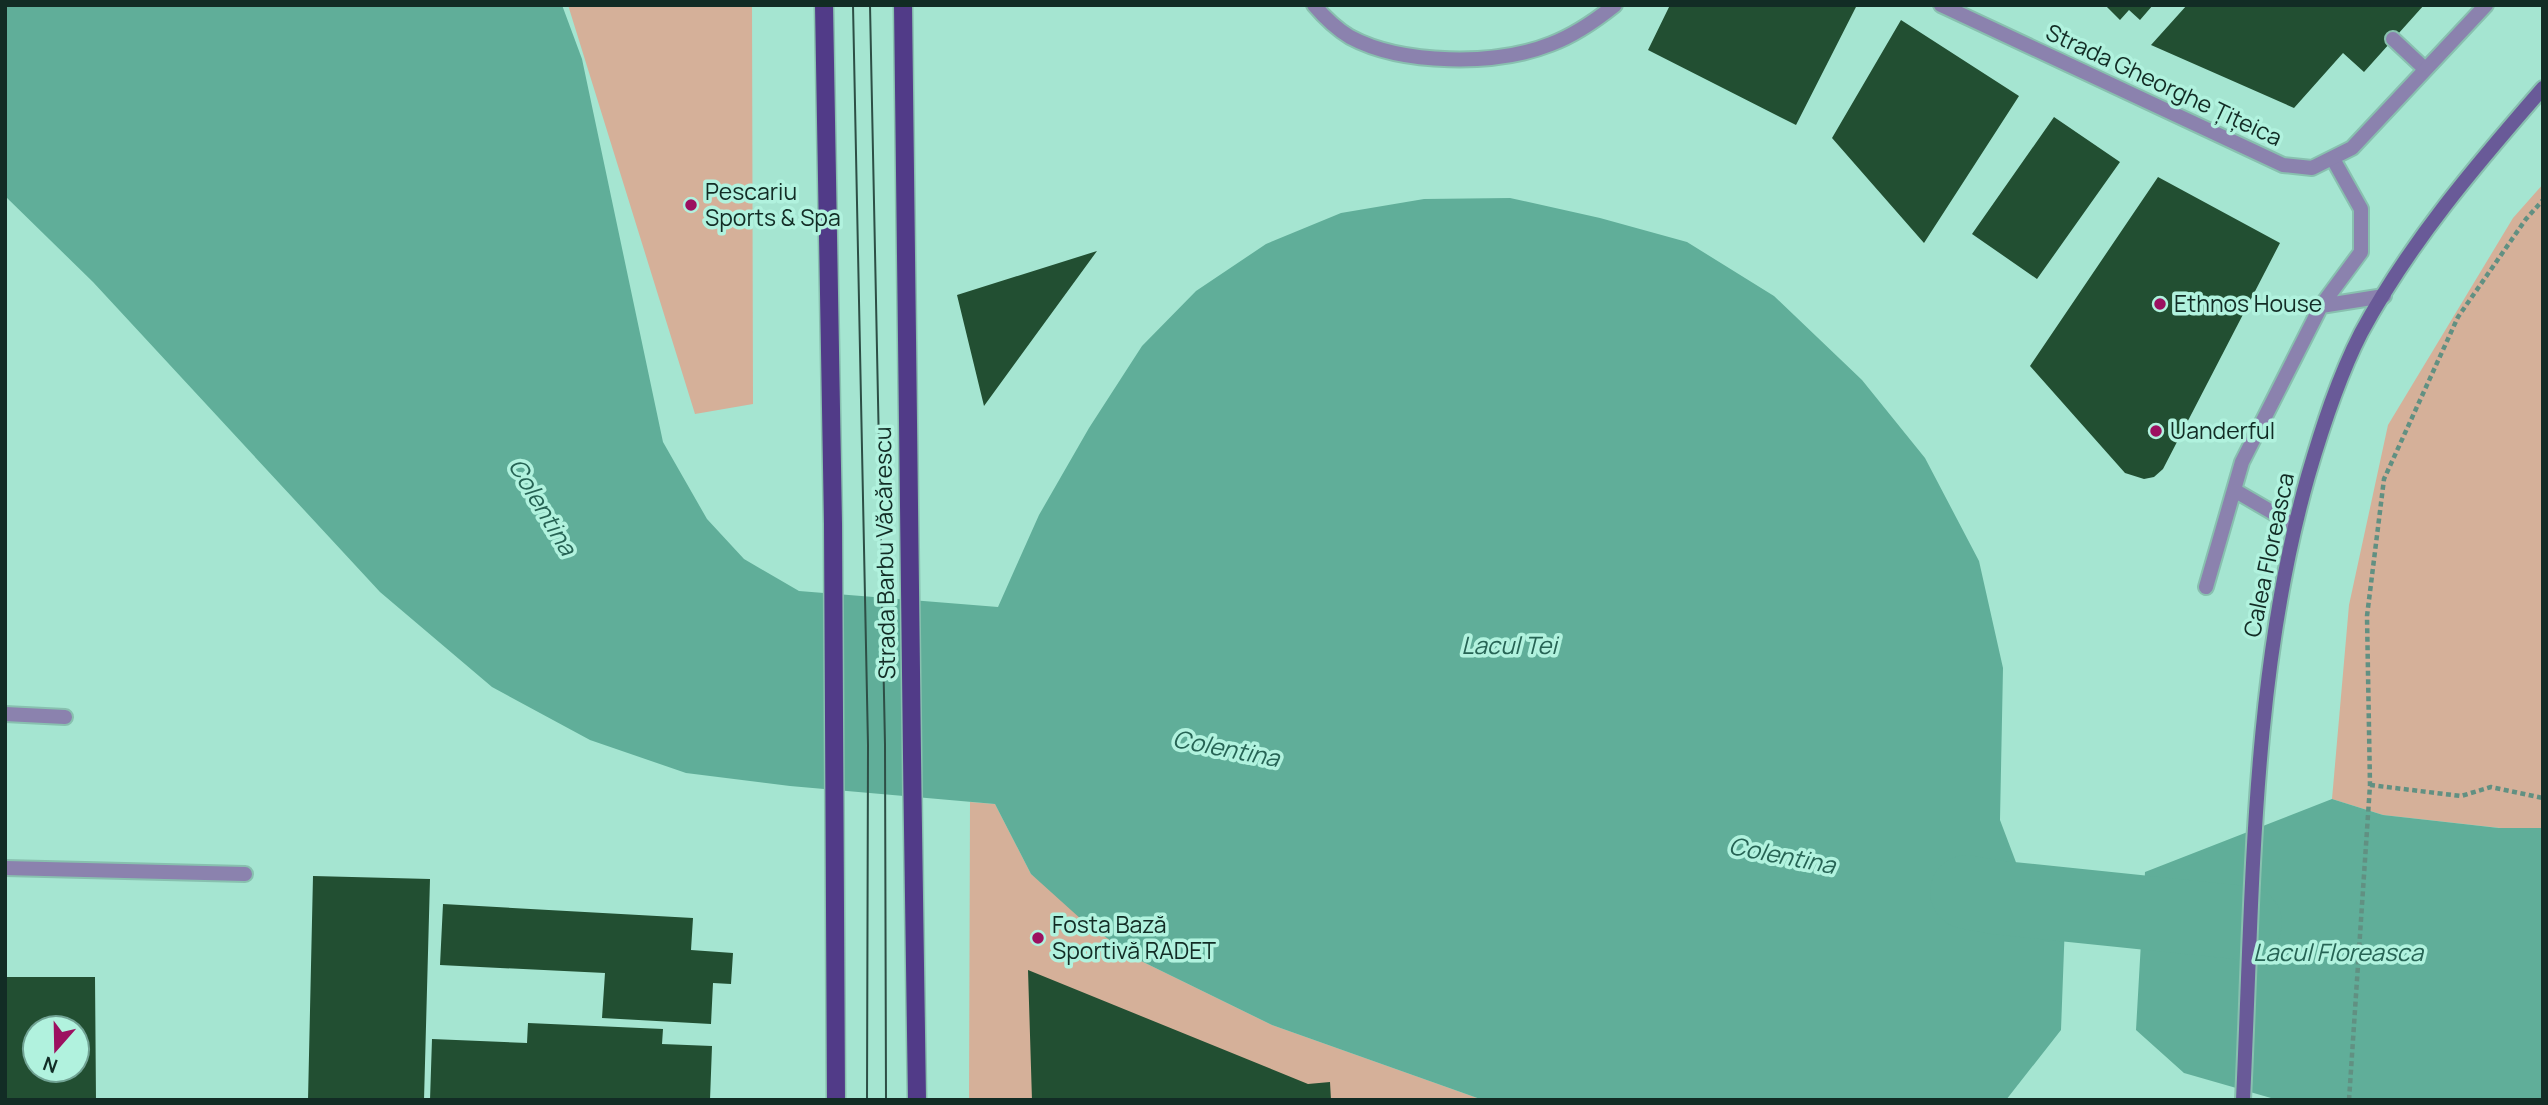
<svg xmlns="http://www.w3.org/2000/svg" width="2548" height="1105" viewBox="0 0 2548 1105" font-family="Manrope,sans-serif">
<rect width="100%" height="100%" fill="#a5e5d1"/>
<!-- green -->
<path fill="#d5b099" d="M568,5h184l1,399 -58,10z
M2543,184v644h-43l-117,-13 -51,-16 17,-194 39,-180 125,-207z
M970,802l25,2 36,70 102,83 139,68 211,75h-514z"/>
<!-- water -->
<path fill="#60ae99" d="M5,5h557l20,54 81,383 44,77 37,40 55,32 199,16 41,-92 50,-87 53,-82 54,-55 70,-47 75,-31 83,-14 86,-1 90,20 87,24 87,54 88,84 63,78 54,103 24,107 -3,152 17,45 50,4 -6,161 -55,70h-523l-211,-75 -139,-68 -51,-37 -51,-46 -36,-70 -205,-18 -104,-13 -96,-33 -98,-53 -112,-95 -287,-310 -88,-86z
M2332,799l51,16 116,13h44v272h-265l-94,-27 -48,-43 9,-158z"/>
<g fill="none" stroke-linecap="round" stroke-linejoin="round">
<!-- river -->
<path stroke="#60ae99" stroke-width="74" d="M1967,892l26,5 252,26"/>
</g>
<!-- building -->
<path fill="#224f32" fill-rule="evenodd" d="M1670,5h187l-61,120 -148,-75z
M2105,5h48l-13,15 -11,-10 -9,10z
M2187,5h237l-60,67 -21,-19 -49,55 -143,-63z
M1901,20l118,76 -95,147 -92,-105z
M2054,117l66,45 -83,117 -65,-45z
M2158,177l122,66 -117,226 -9,8 -10,2 -19,-6 -95,-107z
M1097,251l-113,155 -27,-111z
M313,876l117,3 -6,221h-116z
M443,904l250,14 -2,32 42,3 -2,31 -18,-1 -2,41 -109,-6 3,-45 -165,-8z
M1028,970l280,114 22,-2 1,18h-299z
M5,977h90l1,123h-91zM35,1028h42v42h-42z
M528,1023l135,6 -1,15 50,2 -2,54h-280l2,-61 95,4z"/>
<g fill="none" stroke-linecap="round" stroke-linejoin="round">
<!-- service casing -->
<g stroke="#88c0af" stroke-width="18">
<path id="service" d="M2393,39l32,30
M2321,306l40,-54v-43l-28,-50
M2234,490l60,35
M2206,587l36,-125 79,-156 63,-10
M5,714l60,3
M5,868l240,6"/>
</g>
<!-- minor casing -->
<g stroke="#88c0af" stroke-width="18">
<path id="minor" d="M1314,5c11,13 21,23 36,32 52,28 146,29 201,7 24,-9 44,-23 64,-39"/>
</g>
<!-- tertiary casing -->
<g stroke="#88c0af" stroke-width="18">
<path id="tertiary" d="M1941,5l342,160 29,3 40,-20 134,-143"/>
</g>
<!-- secondary casing -->
<g stroke="#88c0af" stroke-width="18">
<path id="secondary" d="M2243,1100c10,-208 8,-422 65,-624 14,-48 30,-98 53,-143 49,-91 115,-168 182,-245"/>
</g>
<!-- primary casing -->
<g stroke="#88c0af" stroke-width="21">
<path id="primary" d="M824,5l9,519 3,576
M903,5c2,365 9,730 14,1095"/>
</g>
<!-- path -->
<path stroke="#619082" stroke-width="4.5" stroke-dasharray="5 3.5" stroke-linecap="butt" d="M2370,785l91,11 30,-9 52,11
M2349,1100l21,-315 -3,-169 17,-137 74,-162 68,-98 17,-19"/>
<!-- service -->
<use href="#service" stroke="#8b82ae" stroke-width="14"/>
<!-- minor -->
<use href="#minor" stroke="#8b82ae" stroke-width="14"/>
<!-- tertiary -->
<use href="#tertiary" stroke="#8b82ae" stroke-width="14"/>
<!-- secondary -->
<use href="#secondary" stroke="#695a98" stroke-width="14"/>
<!-- primary -->
<use href="#primary" stroke="#513b88" stroke-width="18"/>
<!-- tram -->
<path stroke="#2d4e45" stroke-width="2" d="M853,5l15,740 -1,355
M870,5l15,739 1,356"/>
</g>
<!-- markers -->
<g fill="#9c1060" stroke="#b1f2de" stroke-width="2.5">
<circle cx="691" cy="205" r="7"/>
<circle cx="2160" cy="304" r="7"/>
<circle cx="2156" cy="431" r="7"/>
<circle cx="1038" cy="938" r="7"/>
</g>
<g text-anchor="middle" stroke-width="7" stroke-linejoin="round" paint-order="stroke">
<!-- street labels -->
<g font-size="23" fill="#122c25" stroke="#b1f2de">
<text transform="translate(2164 85) rotate(25)" y="8">Strada Gheorghe Țițeica</text>
<text transform="translate(885 553) rotate(-91)" y="8">Strada Barbu Văcărescu</text>
<text transform="translate(2269 555) rotate(-78)" y="8">Calea Floreasca</text>
</g>
<!-- poi labels -->
<g font-size="23" fill="#122c25" stroke="#b1f2de" text-anchor="start">
<text x="705" y="200">Pescariu<tspan x="705" dy="26">Sports &amp; Spa</tspan></text>
<text x="2174" y="312">Ethnos House</text>
<text x="2170" y="439">Uanderful</text>
<text x="1052" y="933">Fosta Bază<tspan x="1052" dy="26">Sportivă RADET</tspan></text>
</g>
<!-- water labels -->
<g font-size="24" font-style="italic" fill="#266354" stroke="#b1f2de">
<text transform="translate(542 507) rotate(59)" y="8">Colentina</text>
<text x="1509" y="654">Lacul Tei</text>
<text transform="translate(1226 749) rotate(11)" y="8">Colentina</text>
<text transform="translate(1782 856) rotate(11)" y="8">Colentina</text>
<text x="2338" y="961">Lacul Floreasca</text>
</g>
</g>
<!-- border -->
<rect width="2548" height="1105" fill="none" stroke="#122c25" stroke-width="14"/>
<!-- north arrow -->
<g transform="translate(56 1049) rotate(200)"><circle r="33" fill="#b1f2de" stroke="#71a394" stroke-width="2"/>
<path d="M0-5L12 26L0 18L-12 26Z" fill="#9c1060"/>
<text y="-10" font-size="19" font-weight="bold" text-anchor="middle" fill="#122c25">N</text>
</g>
</svg>
